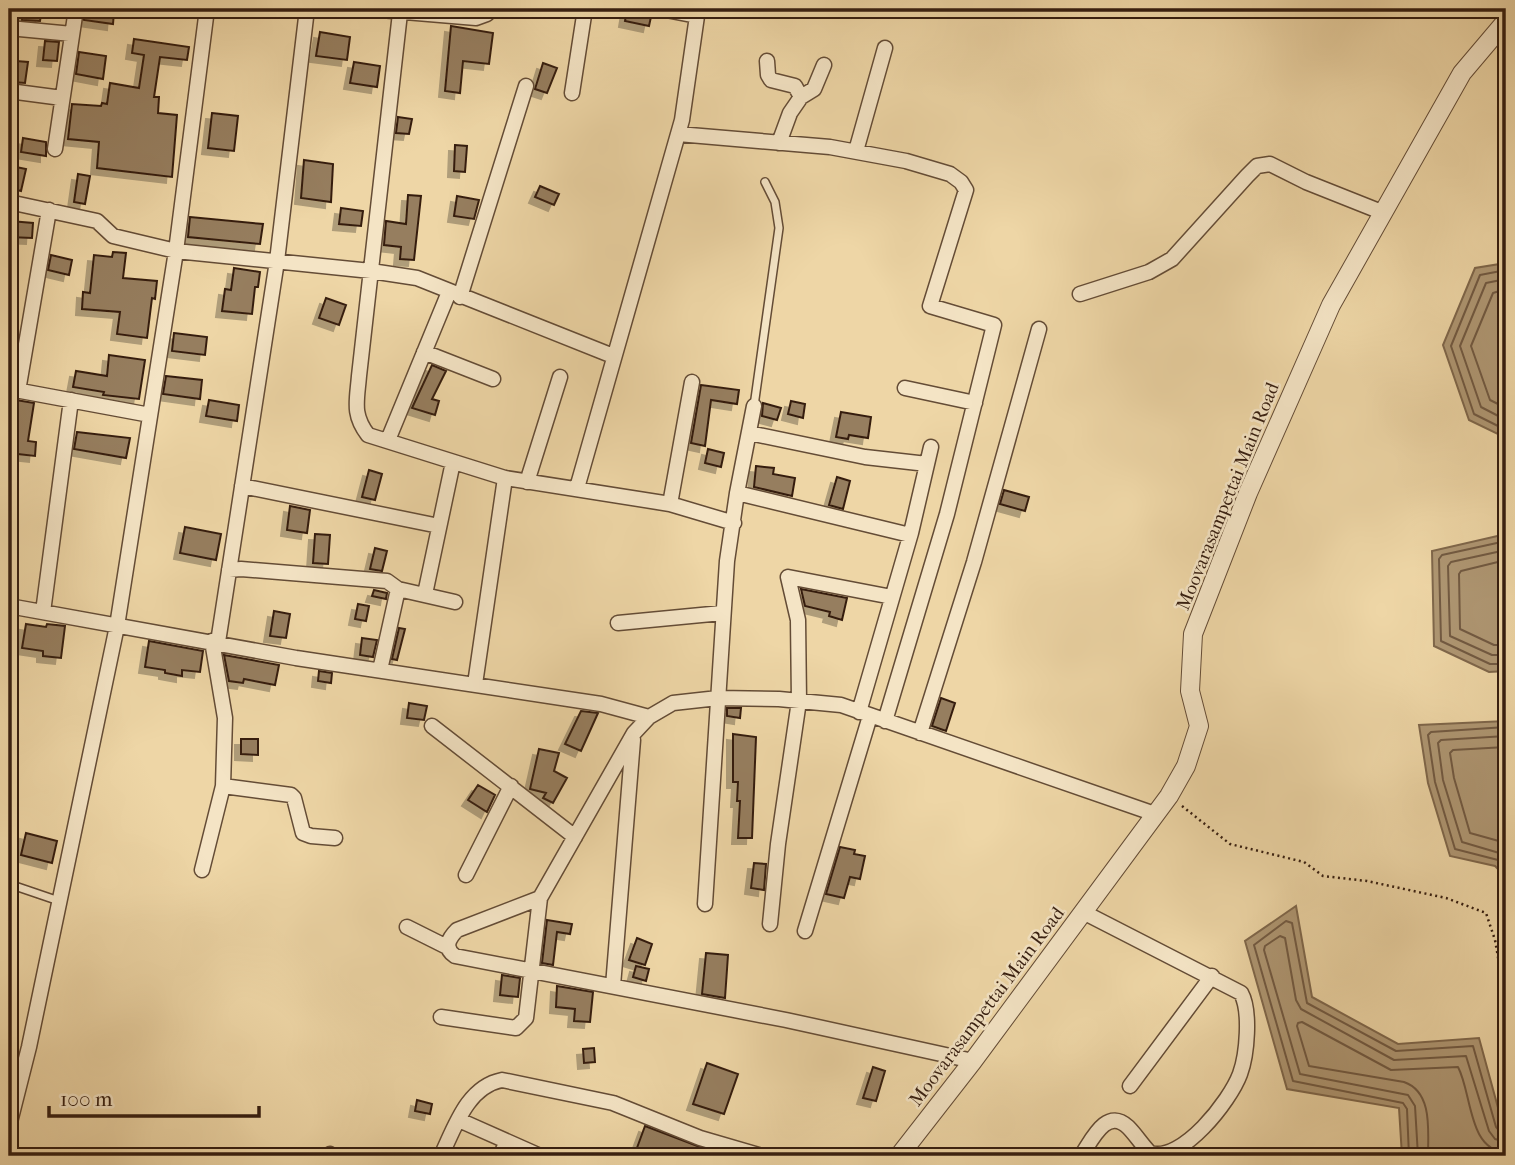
<svg xmlns="http://www.w3.org/2000/svg" width="1515" height="1165" viewBox="0 0 1515 1165" font-family="'IM FELL French Canon',serif">
<defs>
<filter id="shadow"><feDropShadow dx="-6" dy="6" stdDeviation="0" flood-color="#0004"/></filter>
</defs>
<rect width="100%" height="100%" fill="#eed6a6"/>
<filter id="stains"><feTurbulence type="fractalNoise" baseFrequency=".00286" numOctaves="4"/><feColorMatrix values="0 0 0 0 .2 0 0 0 0 .09 0 0 0 0 .02 0 0 0 .5 -.17"/></filter>
<radialGradient id="worn" r=".72"><stop offset=".6" stop-color="#630" stop-opacity="0"/><stop offset="1" stop-color="#630" stop-opacity=".3"/></radialGradient>
<!-- water -->
<path fill="#af9773" stroke="#7f674b" stroke-width="2" d="M1506,263v175l-37,-18 -26,-75 32,-77z
M1506,534v137l-17,1 -55,-26 -2,-95z
M1506,721v156l-11,-11 -45,-10 -22,-73 -9,-58z
M1296,906l16,91 86,47 81,-6 27,99v19h-104l-3,-48 -112,-19 -42,-148z"/>
<g fill="none" stroke-linecap="round" stroke-linejoin="round">
<!-- shore -->
<path stroke="#725a42" stroke-width="2" d="M1506,270l-26,5 -29,71 23,68 32,16
M1506,279l-20,4 -26,63 21,61 25,13
M1506,289l-13,4 -22,53 19,54 16,8
M1506,541l-64,14 -3,4 2,82 49,23h16
M1506,550l-55,12 -3,4 2,70 42,19h14
M1506,560l-45,11 -2,3 1,55 34,16h12
M1506,727l-75,5 -3,3 7,47 20,67 43,11 8,7
M1506,736l-65,4 -3,3 5,37 19,62 44,13
M1506,747l-53,3 -3,3 4,25 16,55 36,10
M1409,1156l-2,-47 -4,-6 -110,-22 -39,-136 32,-24 6,2 15,80 89,48 77,-5 23,81 4,5 6,1
M1418,1156l-3,-50 -7,-11 -108,-21 -36,-124 1,-4 15,-10 5,2 11,62 5,9 93,51 72,-4 23,75 6,8 11,3
M1428,1156c0,-25 5,-64 -24,-74l-95,-16 -12,-40 1,-3 4,-1 89,48 67,-3c14,26 10,84 48,85"/>
</g>
<!-- building -->
<path fill="#967e5e" stroke="#361e10" stroke-width="2" filter="url(#shadow)" d="M23,9h19l-2,12 -18,-1z
M85,9l29,3 -1,12 -29,-4z
M627,9l25,3 -3,14 -24,-5z
M451,26l42,7 -4,31 -26,-3 -3,32 -15,-2z
M320,32l30,5 -3,23 -31,-4z
M134,39l55,8 -2,13 -27,-3 -6,40h5l-1,16 19,2 -5,62 -75,-9 2,-26 -31,-3 4,-35 29,2 1,-3 5,1 3,-21 29,5 5,-33 -12,-2z
M45,41l14,1 -2,19 -14,-1z
M79,52l27,4 -3,23 -27,-5z
M16,61l12,1 -3,21 -12,-1z
M354,62l26,4 -3,21 -27,-4z
M543,63l14,5 -10,25 -12,-4z
M212,113l26,3 -4,35 -26,-3z
M398,117l14,2 -3,15 -13,-1z
M23,138l23,4v14l-25,-4z
M455,145l12,1 -2,26 -11,-1z
M304,160l29,4 -2,38 -30,-4z
M11,166l15,3 -5,22 -12,-3z
M78,174l12,2 -5,28 -11,-2z
M540,186l19,8 -5,11 -19,-8z
M408,195l13,1 -7,64 -14,-1 1,-12 -17,-2 2,-24 20,3z
M457,196l22,4 -5,19 -20,-3z
M341,208l22,3 -2,15 -22,-2z
M190,217l73,7 -3,20 -72,-7z
M10,221l23,2 -1,15 -23,-1z
M113,252l13,1 -3,25 34,3 -2,18 -3,-1 -5,40 -30,-4 3,-22 -38,-3 1,-17 7,1 4,-38 18,2z
M51,255l21,5 -3,15 -21,-5z
M234,268l26,4 -2,15h-3l-3,27 -30,-3 3,-22 6,1z
M326,298l20,7 -7,20 -20,-7z
M174,333l33,4 -2,18 -33,-4z
M109,355l36,5 -6,39 -36,-4 1,-3 -31,-5 3,-16 31,5z
M432,365l14,6 -14,28 7,2 -4,14 -23,-7z
M166,376l36,4 -2,19 -37,-5z
M701,385l38,5 -2,14 -26,-4 -6,46 -14,-3z
M16,400l18,3 -6,38 8,1 -1,14 -26,-3z
M209,400l30,5 -2,16 -31,-5z
M791,401l14,3 -2,14 -15,-4z
M763,403l18,5 -4,12 -15,-4z
M841,412l30,5 -3,21 -19,-3 -1,4 -12,-2z
M77,432l53,6 -4,20 -52,-9z
M708,449l16,4 -3,14 -16,-4z
M756,466l18,2 -1,6 22,4 -3,18 -38,-9z
M369,470l13,4 -7,26 -13,-3z
M837,477l13,4 -7,28 -14,-4z
M1004,490l25,7 -4,14 -25,-7z
M290,506l20,4 -3,23 -20,-3z
M185,527l36,7 -5,26 -36,-7z
M315,534l15,1 -2,29 -15,-1z
M375,548l12,3 -5,20 -12,-2z
M801,589l46,9 -5,22 -13,-4 1,-4 -25,-6z
M374,590l13,3 -1,6 -14,-3z
M358,604l11,2 -3,15 -11,-2z
M274,611l16,3 -4,24 -16,-2z
M26,624l20,3 1,-3 18,2 -4,32 -18,-2v-5l-21,-3z
M399,628l6,1 -8,31 -5,-1z
M362,638l15,2 -4,17 -13,-2z
M149,641l54,10 -3,21 -18,-2v6l-17,-3v-3l-20,-3z
M224,655l55,10 -4,20 -31,-6 -1,4 -14,-2z
M319,671l13,2 -1,10 -13,-2z
M941,698l14,5 -9,28 -14,-5z
M409,703l18,3 -3,14 -17,-2z
M727,708h14l-1,10 -13,-2z
M581,711l17,2 -17,38 -16,-7z
M733,734l23,3 -4,101h-14l2,-37h-3l1,-19h-5z
M241,739h17v16l-17,-1z
M539,749l20,4 -5,18 13,7 -14,25 -10,-5 3,-5 -16,-4z
M478,785l17,10 -8,17 -19,-12z
M26,833l31,8 -5,22 -31,-8z
M840,847l15,3 -1,4 11,2 -5,23 -10,-2 -6,21 -18,-4z
M754,863l12,1 -2,26 -13,-2z
M547,920l25,4 -2,10 -13,-2 -4,33 -11,-2z
M637,938l15,6 -7,21 -16,-5z
M706,953l22,2 -3,43 -23,-4z
M636,966l13,3 -3,12 -13,-4z
M502,975l18,3 -2,19 -18,-2z
M557,986l36,6 -3,30 -16,-1 1,-12 -19,-2z
M594,1048l1,14 -11,1 -1,-14z
M707,1063l31,11 -14,40 -31,-10z
M873,1067l12,4 -9,30 -13,-3z
M417,1100l15,4 -2,10 -15,-3z
M645,1126l63,24 -2,6h-72z"/>
<g fill="none" stroke-linecap="round" stroke-linejoin="round">
<!-- service casing -->
<g stroke="#644c36" stroke-width="10">
<path id="service" d="M754,406l25,-178 -4,-26 -10,-20
M9,884l50,17"/>
</g>
<!-- minor casing -->
<g stroke="#644c36" stroke-width="17">
<path id="minor" d="M369,9l107,9 11,-4 4,-5
M661,9l36,7
M400,13l-41,363c-2,25 -7,38 9,59l137,43 165,26 64,19
M9,28l63,6
M767,61l1,14 3,5 24,6 6,11
M9,91l53,7
M572,93l13,-84
M678,134l152,13 76,14 44,13 11,8 5,8 -36,116 64,19 -47,189 -62,207
M779,143l11,-30 11,-16 13,-8 10,-24
M55,149l21,-140
M856,151l29,-103
M9,202l88,19 16,15 63,15 195,20 46,7 196,78
M1080,294l69,-22 23,-13 75,-83 10,-10 13,-2 36,18 78,31
M460,297l66,-211
M424,352l69,27
M905,388l70,15
M10,389l140,26
M18,391l31,-181
M749,433l116,24 62,7
M388,440l61,-148
M527,482l33,-105
M242,486l197,40
M577,488l105,-368 16,-111
M737,493l173,42
M670,504l22,-122
M229,570l12,-1 146,12 11,8 -18,81
M398,589l57,13
M425,594l28,-132
M9,606l287,52 305,46 48,13
M43,612l28,-212
M618,623l104,-10
M212,641l13,77 -2,68 68,9 3,3 9,35 8,3 24,2
M218,642l59,-381 30,-252
M475,684l30,-206
M859,712l52,-179 20,-86
M432,726l143,111
M920,733l54,-171 65,-233
M202,870l21,-84
M466,875l45,-89
M705,904l22,-343 10,-68 17,-87
M770,924l8,-80 21,-143 -1,-81 -10,-43 104,20
M407,927l40,20
M805,931l65,-215
M613,986l20,-246
M441,1017l75,11 10,-10 14,-120
M973,1061l-187,-41 -331,-64c-12,-8 -6,-18 2,-26l83,-32 94,-165 15,-16 24,-14 45,-5 61,1 62,6 314,109
M1130,1086l82,-110
M459,1120l81,36
M9,1126l20,-79 88,-421 59,-375 31,-242
M329,1156l1,-2
M441,1156c14,-29 26,-69 61,-76l111,23 87,35 62,18
M500,1156l7,-14
M1081,1156c11,-16 25,-49 47,-29 8,8 14,18 22,26 32,10 80,-52 90,-79 7,-19 11,-63 1,-81l-158,-81"/>
</g>
<!-- tertiary casing -->
<g stroke="#644c36" stroke-width="20">
<path id="tertiary" d="M899,1156l74,-95 196,-265 17,-30 13,-40 -9,-35 3,-57 55,-141 83,-188 131,-232 44,-52"/>
</g>
<!-- path -->
<path stroke="#361e10" stroke-width="2.5" stroke-dasharray="2 3.5" stroke-linecap="butt" d="M1182,806l48,38 74,18 19,14 44,5 79,17 40,15 9,27 11,63"/>
<!-- service -->
<use href="#service" stroke="#f4e4c5" stroke-width="7"/>
<!-- minor -->
<use href="#minor" stroke="#f4e4c5" stroke-width="14"/>
<!-- tertiary -->
<use href="#tertiary" stroke="#f4e4c5" stroke-width="18"/>
</g>
<g text-anchor="middle" stroke-width="5" stroke-linejoin="round" paint-order="stroke">
<!-- street labels -->
<g font-size="19" fill="#361e10" stroke="#f4e4c5">
<text transform="translate(1227 496) rotate(-68)" y="7">Moovarasampettai Main Road</text>
<text transform="translate(986 1006) rotate(-53)" y="7">Moovarasampettai Main Road</text>
</g>
</g>
<!-- margin -->
<rect width="1515" height="1165" fill="none" stroke="#eed6a6" stroke-width="35"/>
<rect x="10" y="10" width="1494" height="1144" fill="none" stroke="#361e10" stroke-width="3.5"/>
<rect x="18" y="18" width="1480" height="1130" fill="none" stroke="#361e10" stroke-width="2"/>
<!-- scale -->
<path d="M49 1106v10h210v-10" fill="none" stroke="#361e10" stroke-width="3.5"/>
<text x="60" y="1106" font-size="21" fill="#361e10" stroke="#f4e4c5" stroke-width="5" paint-order="stroke">100 m</text>
<rect width="100%" height="100%" filter="url(#stains)"/>
<rect width="100%" height="100%" fill="url(#worn)"/>
</svg>
